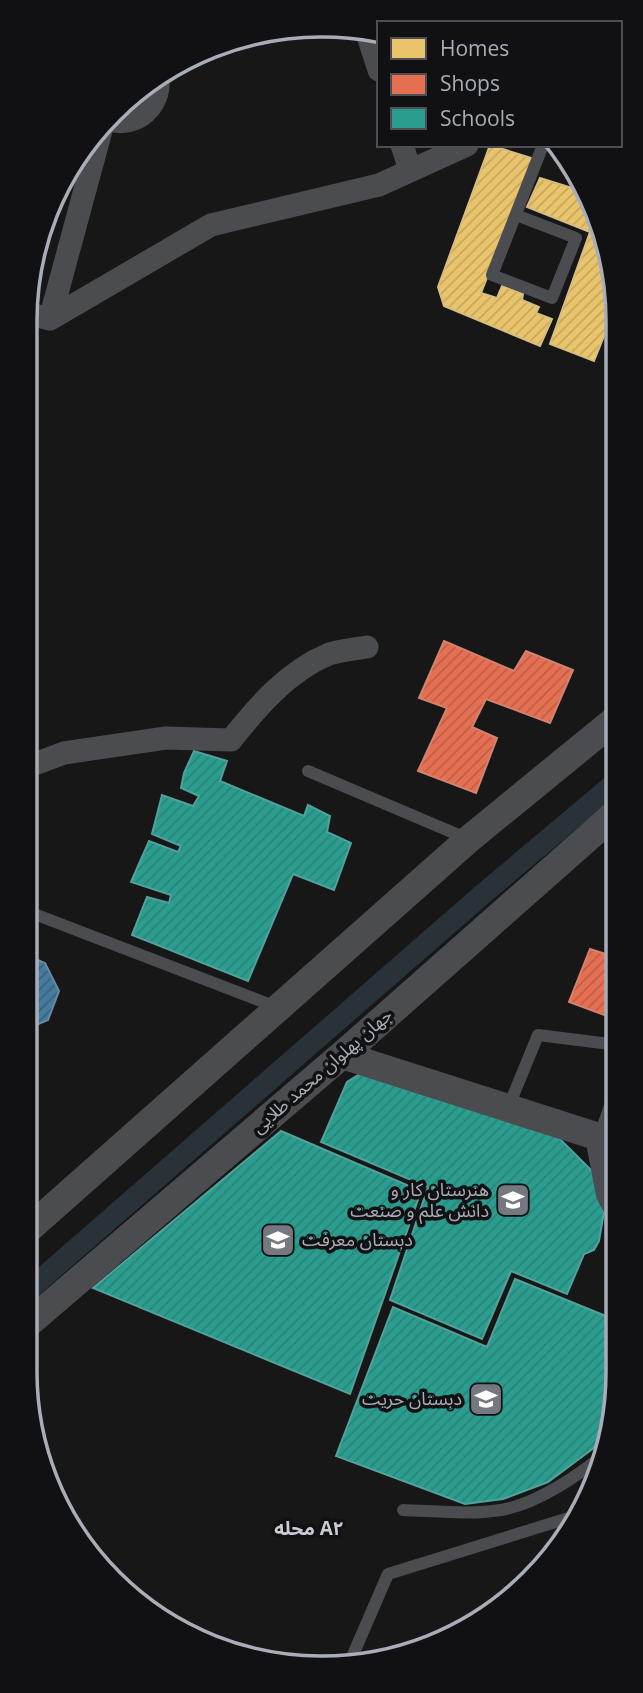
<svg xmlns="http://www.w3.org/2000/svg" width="643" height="1693" viewBox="0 0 643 1693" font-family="'Open Sans','Noto Sans Arabic',sans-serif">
<defs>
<pattern id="homes-hatch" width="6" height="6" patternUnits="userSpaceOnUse" patternTransform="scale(1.75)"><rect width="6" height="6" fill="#e9c46a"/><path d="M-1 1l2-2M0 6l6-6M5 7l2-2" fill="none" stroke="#c4a760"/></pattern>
<pattern id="shops-hatch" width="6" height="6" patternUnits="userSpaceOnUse" patternTransform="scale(1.75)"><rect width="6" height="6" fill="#e76f51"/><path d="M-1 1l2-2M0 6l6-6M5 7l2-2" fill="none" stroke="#ba604a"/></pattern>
<pattern id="schools-hatch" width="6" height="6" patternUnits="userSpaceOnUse" patternTransform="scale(1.75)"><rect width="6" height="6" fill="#2a9d8f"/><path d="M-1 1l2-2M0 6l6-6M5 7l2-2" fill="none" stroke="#2c8379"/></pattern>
<pattern id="public-hatch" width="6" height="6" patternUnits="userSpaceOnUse" patternTransform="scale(1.75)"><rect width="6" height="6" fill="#457b9d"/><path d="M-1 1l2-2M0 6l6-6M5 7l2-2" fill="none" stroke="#3e6279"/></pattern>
</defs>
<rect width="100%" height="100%" fill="#171717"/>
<!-- homes -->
<path fill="url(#homes-hatch)" stroke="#d6bd81" stroke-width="2" d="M490,145l44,14 -53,134 16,5 5,-12 21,8 -1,6 17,7 -3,6 16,6 -12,27 -96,-40 -6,-19z
M576,173l12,18 28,91v24l-22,55 -44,-17 40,-112 -63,-25 13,-29 32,10z"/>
<!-- shops -->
<path fill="url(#shops-hatch)" stroke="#d48270" stroke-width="2" d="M444,641l70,30 12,-20 47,19 -23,53 -64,-24 -14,28 25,11 -21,55 -58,-22 29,-63 -28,-10z
M590,949l28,9v62l-49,-18z"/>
<!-- schools -->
<path fill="url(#schools-hatch)" stroke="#50a29b" stroke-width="2" d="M194,751l33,10 -7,20 84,35 4,-11 22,11 -3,16 24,11 -17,47 -41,-16 -45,107 -116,-46 15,-38 22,6 2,-8 -40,-13 18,-41 29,11 3,-6 -29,-12 10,-39 31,11 6,-10 -18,-8 3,-15z
M368,1069l191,69 33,33 12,41 -5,29 -5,9 -10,4 -17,40 -56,-23 -29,68 -92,-39 38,-113 -107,-45 26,-60z
M281,1131l140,60 -71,203 -257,-106z
M515,1279l103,42v51l-7,54 -8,15 -55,41 -45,17 -38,5 -129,-48 57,-149 94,40z"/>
<!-- public -->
<path fill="url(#public-hatch)" stroke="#638aa5" stroke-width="2" d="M24,954l21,9 14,28 -11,29 -24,10z"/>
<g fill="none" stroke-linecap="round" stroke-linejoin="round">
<!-- canal -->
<path stroke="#2a3239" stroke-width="21" d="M24,1294l460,-401 133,-112"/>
<!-- service -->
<path stroke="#4b4c50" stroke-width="12" d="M516,215l60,23 -24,60 -60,-23 51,-130
M308,771l160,68
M24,910l255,98
M508,1108l30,-73 80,10
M599,1137l19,-54
M403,1510c32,1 66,5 98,0 36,-6 78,-35 105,-57
M349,1664l39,-90 187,-58"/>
<!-- minor -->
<path stroke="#4b4c50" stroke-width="23" d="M367,33l12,37
M109,120c28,8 52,-15 49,-42
M402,145l8,25
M26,313l24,6 161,-94 168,-40 88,-40
M50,319l52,-192
M24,768l40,-15 102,-15 65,2c27,-34 57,-69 98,-86 11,-4 26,-5 38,-7"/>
<!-- tertiary -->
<path stroke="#4b4c50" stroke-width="28" d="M342,1055l257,82 11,57 8,15
M24,1233l445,-394 148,-121
M24,1327l318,-272 275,-243"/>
</g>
<!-- icons -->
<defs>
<g id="school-square" transform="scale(1.75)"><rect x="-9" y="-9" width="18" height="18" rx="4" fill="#757880" stroke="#111113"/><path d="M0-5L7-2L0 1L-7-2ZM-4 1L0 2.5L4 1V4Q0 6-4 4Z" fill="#fff"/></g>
</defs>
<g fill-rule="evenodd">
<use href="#school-square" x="513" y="1200"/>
<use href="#school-square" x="278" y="1240"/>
<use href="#school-square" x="486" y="1399"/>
</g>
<g text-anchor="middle" stroke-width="7" stroke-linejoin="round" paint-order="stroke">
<!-- street labels -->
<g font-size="18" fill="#a8adb8" stroke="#111113">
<text transform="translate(322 1071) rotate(-41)" y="6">جهان پهلوان محمد طلایی</text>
</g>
<!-- poi labels -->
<g font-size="18" fill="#a8adb8" stroke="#111113" text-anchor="end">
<text x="489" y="1196">هنرستان کار و<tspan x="489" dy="21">دانش علم و صنعت</tspan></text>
<text x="302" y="1246" text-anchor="start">دبستان معرفت</text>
<text x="462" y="1405">دبستان حریت</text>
</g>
<!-- neighbourhood labels -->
<g font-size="19" font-weight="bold" fill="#c9ccd4" stroke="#111113">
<text x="309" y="1535">محله A۲</text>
</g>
</g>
<!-- crop -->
<path d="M0 0H643V1693H0ZM321 37H322A284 284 0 0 1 606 321V1372A284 284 0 0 1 322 1656H321A284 284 0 0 1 37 1372V321A284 284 0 0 1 321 37Z" fill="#111113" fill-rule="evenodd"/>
<path fill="none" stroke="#a8adb8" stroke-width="3.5" d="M321 37H322A284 284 0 0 1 606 321V1372A284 284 0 0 1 322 1656H321A284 284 0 0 1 37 1372V321A284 284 0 0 1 321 37Z"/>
<!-- legend -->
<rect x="377" y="21" width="245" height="126" fill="#111113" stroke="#4d4f55" stroke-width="2"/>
<rect x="391" y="38" width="35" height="21" fill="#e9c46a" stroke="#4d4f55" stroke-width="2"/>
<text x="440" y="56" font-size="21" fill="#a8adb8">Homes</text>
<rect x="391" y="74" width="35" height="21" fill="#e76f51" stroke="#4d4f55" stroke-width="2"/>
<text x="440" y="91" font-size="21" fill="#a8adb8">Shops</text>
<rect x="391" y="108" width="35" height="21" fill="#2a9d8f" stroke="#4d4f55" stroke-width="2"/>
<text x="440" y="126" font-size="21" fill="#a8adb8">Schools</text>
</svg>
